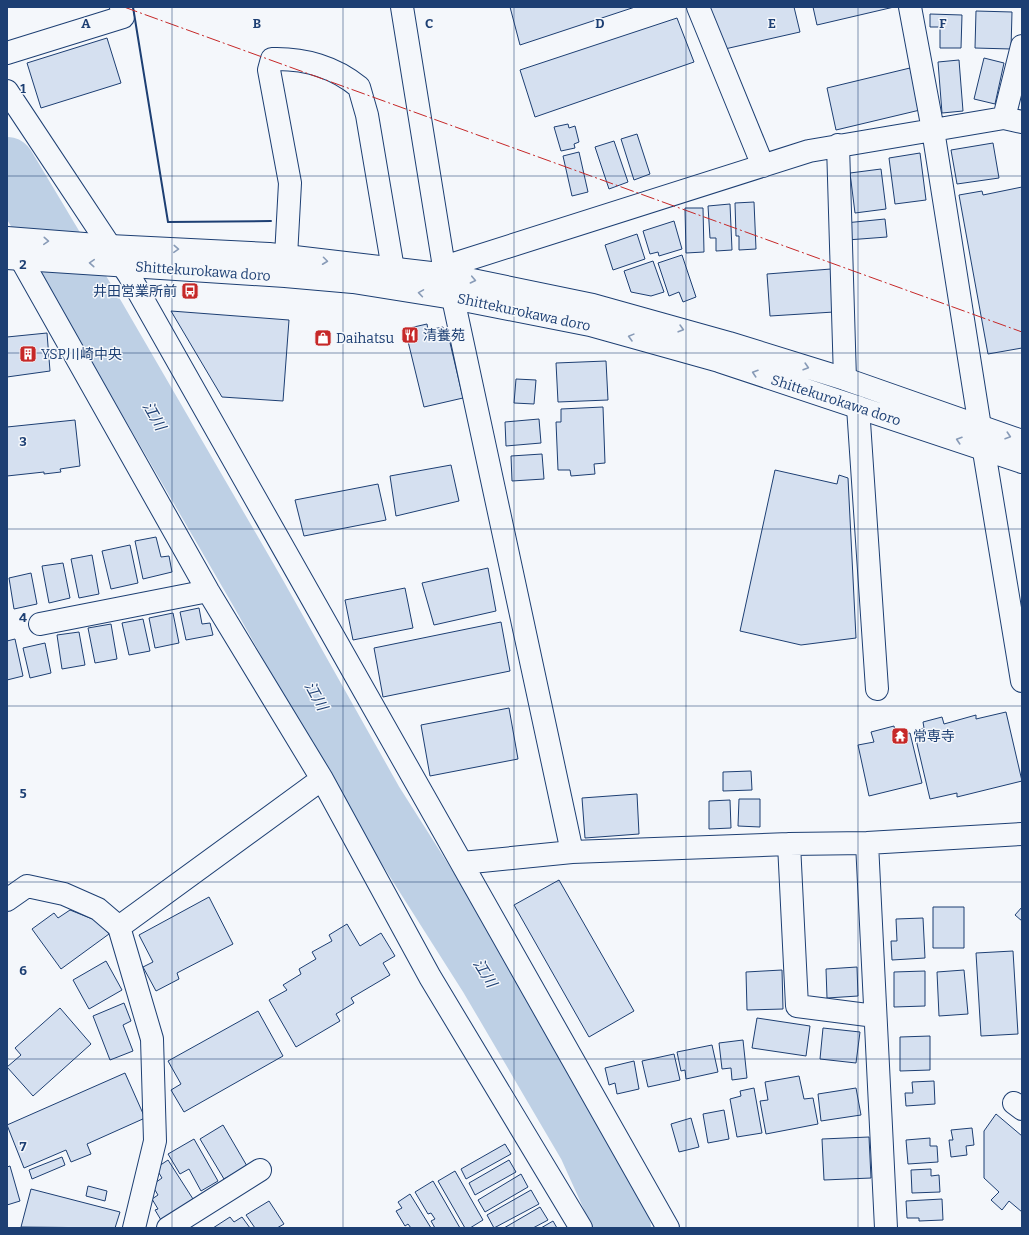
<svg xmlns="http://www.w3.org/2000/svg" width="1029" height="1235" viewBox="0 0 1029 1235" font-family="Bitter,'Noto Sans JP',serif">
<rect width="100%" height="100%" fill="#f4f7fb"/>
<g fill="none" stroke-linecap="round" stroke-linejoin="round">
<!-- river -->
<path stroke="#bed0e5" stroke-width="56" d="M7,165l91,152 159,274 118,210 113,178 98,167 37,82"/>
</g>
<!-- building -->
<path fill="#d5e0f0" stroke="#1d3f73" d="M510,7h125l-115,38z
M706,7h88l6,25 -84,19z
M813,7h81l-77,18z
M976,11l36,1 -1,37 -36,-1z
M930,14l32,1 -1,33h-21v-21h-10z
M677,18l17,44 -159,55 -15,-47z
M107,38l14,45 -80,25 -14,-45z
M984,58l20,5 -9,41 -21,-5z
M959,60l4,51 -21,2 -4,-51z
M910,68l10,42 -84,20 -9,-42z
M568,124l1,4 6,-2 4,16 -5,2 1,4 -14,3 -7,-24z
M637,134l13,40 -16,6 -13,-41z
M614,141l14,41 -19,7 -14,-42z
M993,143l6,35 -42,6 -6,-34z
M579,152l9,40 -16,4 -9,-40z
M920,153l6,47 -31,4 -6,-46z
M881,169l5,40 -31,4 -5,-40z
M1022,187v161l-34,6 -29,-159 23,-4 1,4z
M754,202l2,47 -17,1v-14h-3l-1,-33z
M730,204l2,46 -16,1v-13h-6l-2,-32z
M685,208h18l1,44 -18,1z
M885,219l2,18 -40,3 -2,-17z
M674,221l8,28 -23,7 -1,-4 -8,2 -7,-23z
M637,234l8,25 -32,11 -8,-25z
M682,255l14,42 -13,5 -4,-10 -10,4 -11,-33z
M653,261l11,31 -13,4 -20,-4 -7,-21z
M831,269l3,43 -64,4 -3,-42z
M171,311l118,9 -6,81 -61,-4z
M427,324l1,6 15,-3v4l4,-1 16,68 -39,9 -19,-78z
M47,333l3,38 -43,6v-40z
M606,361l2,39 -50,2 -2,-39z
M516,379l20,1 -2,24 -20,-1z
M603,407l2,56 -11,1 1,10 -24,2 -1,-6h-12l-2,-48h5v-13z
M539,419l2,24 -35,3 -1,-24z
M75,420l5,46 -20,3 1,3 -17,2v-2l-37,4v3v-52z
M542,454l2,25 -32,2 -1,-25z
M451,465l8,36 -63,15 -6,-40z
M775,470l62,14 2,-9 9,3 8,160 -55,7 -61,-14z
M378,484l8,36 -82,16 -9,-36z
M156,537l5,20 8,-1 3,16 -29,7 -8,-38z
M130,545l8,38 -27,6 -9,-38z
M92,555l7,39 -20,4 -8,-39z
M63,563l7,35 -21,5 -7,-37z
M488,568l8,43 -62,14 -12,-42z
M31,573l6,31 -23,5 -5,-31z
M405,588l8,40 -60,12 -8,-40z
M199,608l3,16 8,-1 3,12 -27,5 -6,-28z
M173,613l6,30 -24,5 -6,-30z
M143,619l7,32 -21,4 -7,-32z
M501,622l9,49 -127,26 -9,-49z
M111,624l6,35 -22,4 -7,-35z
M79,632l6,33 -23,4 -5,-34z
M15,639l8,37 -16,4v-39z
M45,643l6,30 -21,5 -7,-30z
M509,708l9,51 -88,17 -9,-51z
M1006,712l16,69 -65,16v-4l-27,6 -16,-68 10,-3 -1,-6 19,-5 2,7 32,-9v4z
M894,726l2,10 14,-3 12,50 -53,13 -11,-51 16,-3 -3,-10z
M751,771l1,19 -29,1v-19z
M637,794l2,40 -54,4 -3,-40z
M739,799h21v28l-22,-1z
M730,800l1,28 -22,1v-28z
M559,880l75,131 -45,26 -75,-132z
M209,897l24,47 -56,29 2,6 -23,12 -13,-24 10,-5 -14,-27z
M933,907h31v41h-31z
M1022,907v14l-7,-6z
M70,910l30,12 9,12 -48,35 -29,-40 22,-16 4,5z
M923,918l2,40 -33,2 -1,-19h6l-1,-22z
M347,924l13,22 21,-13 14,23 -12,7 7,12 -39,23 3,5 -18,11 4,7 -44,26 -27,-47 18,-10 -4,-5 18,-11 -2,-5 17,-10 -4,-7 20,-11 -3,-6z
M1013,951l5,83 -37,2 -5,-83z
M106,961l16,29 -33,19 -16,-29z
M857,967l1,29 -31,2 -1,-29z
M782,970l1,39 -36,1 -1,-38z
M964,970l4,44 -29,2 -2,-44z
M925,971v35l-31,1v-35z
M124,1003l7,18 -8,4 10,26 -23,9 -17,-44z
M60,1008l31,36 -58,52 -26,-29 14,-12 -6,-7z
M258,1011l25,45 -99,56 -13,-22 10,-6 -13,-23z
M757,1018l53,8 -4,30 -54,-8z
M823,1028l37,4 -4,31 -36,-4z
M930,1036v34l-30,1v-34z
M743,1040l4,38 -15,2 -1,-12 -9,1 -3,-26z
M712,1045l6,27 -32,7 -1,-9 -4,1 -4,-19z
M674,1054l6,26 -32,7 -6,-26z
M634,1061l5,28 -22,5 -2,-11 -6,2 -4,-17z
M125,1073l20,45 -58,26 4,10 -20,8 -5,-12 -42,18 -17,-43z
M799,1076l5,23 9,-1 5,26 -52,10 -6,-33 8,-1 -3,-18z
M934,1081l1,23 -29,2 -1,-13h8l-1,-11z
M754,1088l8,45 -25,4 -7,-38 11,-3 -1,-5z
M856,1088l5,27 -40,6 -3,-27z
M724,1110l5,29 -21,4 -5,-29z
M996,1114l26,22v76l-13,-11 -7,9 -11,-10 8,-8 -15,-14v-47z
M691,1118l8,29 -20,5 -8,-28z
M223,1125l24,41 -23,13 -24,-40z
M972,1128l2,17 -8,1 1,9 -16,2 -2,-17h4l-2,-10z
M869,1137l2,41 -47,2 -2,-41z
M930,1138v8h7l1,16 -30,2 -2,-24z
M194,1139l24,42 -17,10 -12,-22 -9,5 -12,-20z
M505,1144l6,10 -45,25 -5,-10z
M62,1157l3,8 -33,14 -3,-9z
M168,1160l25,39 -32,21 -6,-10 3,-1 -6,-10 6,-4 -6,-10 10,-7 -6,-10z
M509,1160l7,12 -41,23 -6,-12z
M10,1166l10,35 -13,4v-38z
M931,1169v7l8,-1 1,17 -28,1 -1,-23z
M455,1171l28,49 -13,8h-5l-27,-47z
M521,1174l7,13 -43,25 -7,-12z
M433,1181l27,47h-25l-4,-7 4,-2 -4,-6 -3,1 -13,-22z
M88,1186l19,5 -2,10 -19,-5z
M31,1189l89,23 -5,16 -94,-1z
M531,1190l8,14 -45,24 -7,-13z
M410,1194l21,34h-20l-3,-4 -3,2 -9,-15 6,-3 -4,-6z
M942,1199l1,21 -24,1v-3h-12l-1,-17z
M269,1201l15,23 -7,4h-22l-9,-13z
M540,1207l8,13 -15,8h-29z
M230,1217l4,5 8,-5 8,11h-37z
M553,1221l4,7h-16z"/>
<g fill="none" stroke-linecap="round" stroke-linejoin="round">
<!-- minor casing -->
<g stroke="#1d3f73" stroke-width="24">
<path id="minor" d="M402,7l42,260 4,8 124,577
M698,7l65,159
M910,7l23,123 47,297 42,254
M7,53l116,-36 -2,-10
M7,91l122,184 539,953
M1004,118l18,-72
M838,145l7,234
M13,245l195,346 114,188 108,198 151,251
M444,267l365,-116 195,-33 18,4
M285,275l5,-92 -21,-113 3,-11c32,-1 63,8 87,28l8,28 26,154v18
M858,407l19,282
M40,624l168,-33
M867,843l19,385
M789,844l8,162 78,10
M462,863l110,-11 217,-8 78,-1 155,-9
M7,900l20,-14 37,8 34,15 21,18 33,112 3,102 -21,87
M119,927l203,-148
M1014,1103l8,6
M168,1228l92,-58"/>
</g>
<!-- major casing -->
<g stroke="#1d3f73" stroke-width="24">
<path id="major" d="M7,238l103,8 159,8 179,21 145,30 136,38 116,36 177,62
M7,258l278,18 68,6 100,16 137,27 129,36 303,101"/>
</g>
<!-- minor -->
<use href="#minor" stroke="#f4f7fb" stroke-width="22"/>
<!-- major -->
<use href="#major" stroke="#f4f7fb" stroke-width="22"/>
<!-- wall -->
<path stroke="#1d3f73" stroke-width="2" d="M133,7l35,215 103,-1"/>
<!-- power -->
<path stroke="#c62828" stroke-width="1" stroke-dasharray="14 3 2 3" stroke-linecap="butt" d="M124,7l898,325"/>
</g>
<!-- one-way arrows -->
<defs><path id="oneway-chevron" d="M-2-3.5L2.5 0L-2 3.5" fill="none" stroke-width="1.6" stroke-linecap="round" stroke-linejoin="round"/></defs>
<g stroke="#889bb7">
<use href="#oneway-chevron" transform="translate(46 241) rotate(4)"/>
<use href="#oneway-chevron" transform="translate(176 249) rotate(3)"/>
<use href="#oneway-chevron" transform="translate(325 261) rotate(7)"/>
<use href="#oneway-chevron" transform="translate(92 263) rotate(-176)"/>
<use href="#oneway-chevron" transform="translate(473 280) rotate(12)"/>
<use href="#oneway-chevron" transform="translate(421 293) rotate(-171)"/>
<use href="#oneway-chevron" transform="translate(681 329) rotate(16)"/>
<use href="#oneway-chevron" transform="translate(631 337) rotate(-165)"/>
<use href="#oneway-chevron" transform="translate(806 367) rotate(17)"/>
<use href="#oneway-chevron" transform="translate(755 373) rotate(-162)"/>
<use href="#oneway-chevron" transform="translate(1008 436) rotate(18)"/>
<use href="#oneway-chevron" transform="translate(959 440) rotate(-162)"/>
</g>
<!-- grid -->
<path fill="none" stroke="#1d3f73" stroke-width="1" stroke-opacity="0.55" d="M172,7v1221M343,7v1221M514,7v1221M686,7v1221M858,7v1221M7,176h1015M7,353h1015M7,529h1015M7,706h1015M7,882h1015M7,1059h1015"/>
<!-- icons -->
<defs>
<g id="bus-square" transform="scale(0.9)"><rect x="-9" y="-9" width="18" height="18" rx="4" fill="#c62828" stroke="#f4f7fb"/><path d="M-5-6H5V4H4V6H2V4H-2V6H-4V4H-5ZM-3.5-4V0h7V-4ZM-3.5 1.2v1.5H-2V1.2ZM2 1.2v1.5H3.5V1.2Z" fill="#fff"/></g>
<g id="restaurant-square" transform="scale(0.9)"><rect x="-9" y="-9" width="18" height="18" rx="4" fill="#c62828" stroke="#f4f7fb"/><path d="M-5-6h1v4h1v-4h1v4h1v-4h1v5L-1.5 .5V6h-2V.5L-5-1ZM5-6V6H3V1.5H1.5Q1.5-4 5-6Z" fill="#fff"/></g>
<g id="shop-square" transform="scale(0.9)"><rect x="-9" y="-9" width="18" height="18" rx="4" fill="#c62828" stroke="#f4f7fb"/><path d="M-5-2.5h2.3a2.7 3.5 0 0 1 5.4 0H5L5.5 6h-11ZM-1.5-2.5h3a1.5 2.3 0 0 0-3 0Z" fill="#fff"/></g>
<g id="building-square" transform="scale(0.9)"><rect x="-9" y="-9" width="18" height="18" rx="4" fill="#c62828" stroke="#f4f7fb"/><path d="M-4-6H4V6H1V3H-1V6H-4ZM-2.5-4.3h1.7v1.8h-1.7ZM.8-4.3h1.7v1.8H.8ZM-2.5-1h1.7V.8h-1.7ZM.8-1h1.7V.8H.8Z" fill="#fff"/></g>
<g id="temple-square" transform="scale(0.9)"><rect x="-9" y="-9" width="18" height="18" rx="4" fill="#c62828" stroke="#f4f7fb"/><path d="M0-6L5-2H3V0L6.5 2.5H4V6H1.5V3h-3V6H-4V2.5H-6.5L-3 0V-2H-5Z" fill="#fff"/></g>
</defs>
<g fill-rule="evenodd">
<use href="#bus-square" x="190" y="291"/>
<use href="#restaurant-square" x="410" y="335"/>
<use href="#shop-square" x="323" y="338"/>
<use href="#building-square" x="28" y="354"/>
<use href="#temple-square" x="900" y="736"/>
</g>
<g text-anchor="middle" stroke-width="3" stroke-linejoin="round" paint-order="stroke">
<!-- street labels -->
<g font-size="14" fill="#1d3f73" stroke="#f4f7fb">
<text transform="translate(203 271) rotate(4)" y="5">Shittekurokawa doro</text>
<text transform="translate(524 312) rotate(12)" y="5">Shittekurokawa doro</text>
<text transform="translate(836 400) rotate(18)" y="5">Shittekurokawa doro</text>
</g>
<!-- poi labels -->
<g font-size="14" fill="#1d3f73" stroke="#f4f7fb" text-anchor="start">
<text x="177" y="296" text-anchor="end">井田営業所前</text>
<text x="423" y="340">清養苑</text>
<text x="336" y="343">Daihatsu</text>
<text x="41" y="359">YSP川崎中央</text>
<text x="913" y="741">常専寺</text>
</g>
<!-- water labels -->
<g font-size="15" font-style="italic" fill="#1d3f73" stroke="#f4f7fb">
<text transform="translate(154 416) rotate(60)" y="5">江川</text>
<text transform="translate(316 696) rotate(61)" y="5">江川</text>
<text transform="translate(485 973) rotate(58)" y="5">江川</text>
</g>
</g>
<g font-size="13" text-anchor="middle" font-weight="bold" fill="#1d3f73" stroke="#f4f7fb" stroke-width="3" stroke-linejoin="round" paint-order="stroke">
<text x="86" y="28">A</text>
<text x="257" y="28">B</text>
<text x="429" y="28">C</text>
<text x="600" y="28">D</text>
<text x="772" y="28">E</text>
<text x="943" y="28">F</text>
<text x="23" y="93">1</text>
<text x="23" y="269">2</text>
<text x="23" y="446">3</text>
<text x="23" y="622">4</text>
<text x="23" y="798">5</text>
<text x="23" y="975">6</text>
<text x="23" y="1151">7</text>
</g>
<!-- border -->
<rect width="1029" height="1235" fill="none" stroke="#1d3f73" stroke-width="16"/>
</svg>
